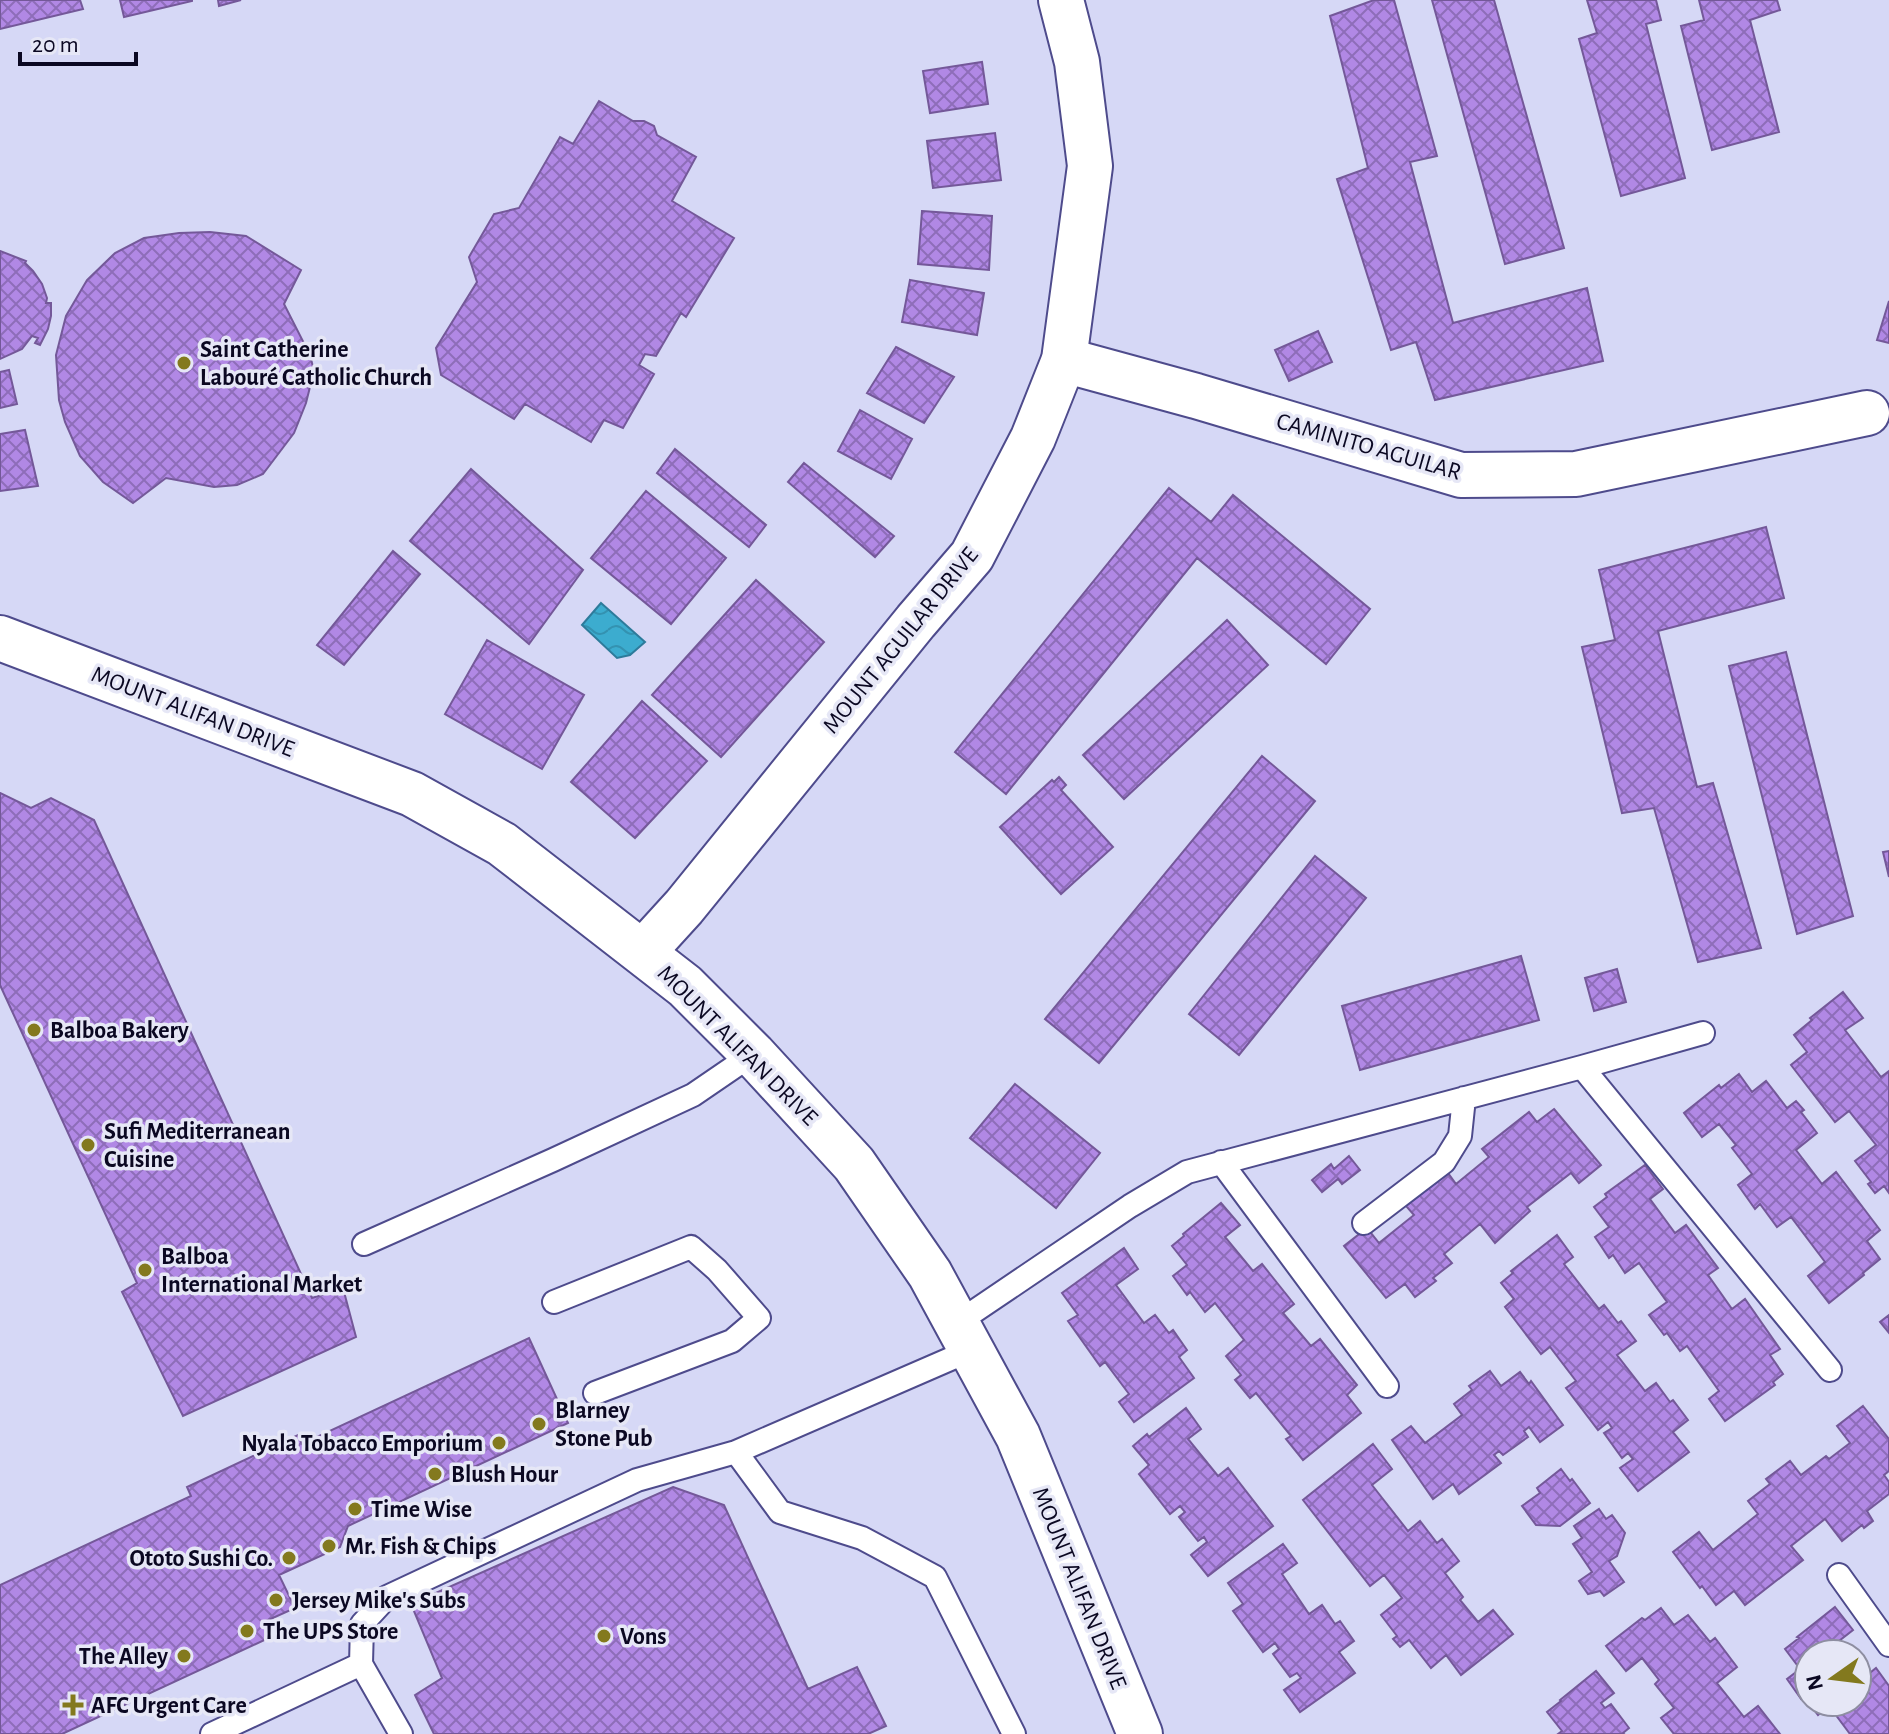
<svg xmlns="http://www.w3.org/2000/svg" width="1889" height="1734" viewBox="0 0 1889 1734" font-family="'Alegreya Sans',sans-serif">
<defs>
<pattern id="water-waves" width="16" height="10" patternUnits="userSpaceOnUse" patternTransform="scale(2)"><rect width="16" height="10" fill="#3caccf"/><path d="M0 5q4-4 8 0t8 0" fill="none" stroke="#3392b1"/></pattern>
<pattern id="building-cross-hatch" width="8" height="8" patternUnits="userSpaceOnUse" patternTransform="scale(2)"><rect width="8" height="8" fill="#b188e5"/><path d="M0 0l8 8M0 8l8-8" fill="none" stroke="#8e6db9"/></pattern>
</defs>
<rect width="100%" height="100%" fill="#d6d8f6"/>
<!-- water -->
<path fill="url(#water-waves)" stroke="#2d7b9b" stroke-width="2" d="M601,603l44,39 -15,13 -13,3 -35,-33z"/>
<!-- building -->
<path fill="url(#building-cross-hatch)" stroke="#745899" stroke-width="2" d="M0,0h80l3,9 -83,20z
M120,0h72v1l-68,16z
M218,0h23l-22,6z
M1374,0h20l43,156 -27,6 43,161 134,-35 16,73 -168,39 -19,-58 -25,8 -54,-171 31,-11 -38,-152z
M1432,0h62l70,248 -59,16z
M1587,0h69l5,20 -15,4 39,154 -64,18 -42,-157 18,-6z
M1699,0h78l3,10 -30,10 29,112 -67,18 -31,-124 23,-6z
M982,62l6,42 -58,9 -7,-42z
M599,101l34,20h11l10,5 3,9 39,22 -24,44 62,37 -48,79 -5,-4 -25,43 -11,-2 -6,11 15,9 -31,54 -19,-8 -13,22 -66,-38 -11,15 -73,-44 -5,-27 41,-66 -8,-25 25,-43 25,-6 41,-71 13,7z
M995,133l6,47 -68,8 -6,-47z
M922,211l70,5 -3,54 -71,-6z
M210,232l36,4 55,34 -17,34 26,51 4,16 -8,32 -12,30 -31,41 -26,11 -23,2 -48,-9 -33,25 -30,-21 -23,-26 -15,-34 -6,-22 -3,-45 10,-39 21,-36 28,-27 29,-15 35,-5z
M0,251l26,10 -1,2 8,8 9,13 5,14 -1,5h5v13l-3,13 -8,16 -5,-2 3,-5 -6,-2 -10,13 -22,10z
M910,280l74,13 -7,42 -75,-13z
M1889,301v42l-12,-3z
M1318,331l14,31 -43,19 -14,-31z
M896,347l58,30 -30,46 -57,-30z
M9,370l8,34 -17,4v-36z
M860,410l52,29 -21,40 -53,-28z
M25,430l13,56 -38,5v-57z
M675,449l91,76 -17,22 -92,-74z
M804,463l90,73 -19,21 -87,-75z
M471,469l112,101 -54,74 -119,-103z
M1169,488l42,34 22,-27 137,114 -44,55 -129,-106 -191,236 -51,-42z
M646,491l80,67 -55,66 -80,-66z
M1766,527l18,71 -126,33 39,156 16,-4 48,165 -63,14 -44,-154 -32,5 -40,-166 33,-7 -16,-70z
M393,551l27,23 -76,91 -27,-20z
M756,580l68,62 -103,115 -69,-62z
M1227,620l41,45 -144,134 -41,-44z
M487,640l97,55 -42,74 -97,-55z
M1786,652l67,264 -56,18 -68,-268z
M642,701l65,60 -72,77 -64,-56z
M1262,756l53,45 -216,262 -54,-44z
M1059,777l7,8 -5,5 52,57 -52,47 -61,-67 52,-47 2,2z
M0,793l31,15 20,-10 43,22 218,478 31,-10 13,49 -173,79 -61,-124 15,-9 -137,-298z
M1889,851v26l-6,-25z
M1315,856l51,42 -127,157 -50,-41z
M1521,956l18,64 -179,50 -18,-64z
M1617,969l9,33 -32,9 -9,-33z
M1843,992l20,26 -18,12 36,47 8,-6v122l-5,-7 -9,7 -7,-9 3,-2 -16,-21 21,-16 -27,-34 -14,11 -44,-57 16,-13 -13,-17 18,-15 -2,-2z
M1739,1074l13,18 14,-11 21,27 9,-7 8,9 -3,2 16,21 -21,17 26,34 14,-12 44,58 -13,11 13,18 -17,14 1,2 -35,28 -21,-27 17,-14 -34,-45 -14,10 -17,-23 -5,5 -17,-24 14,-11 -20,-26 4,-3 -17,-21 -17,13 -18,-24 35,-28 2,3z
M1015,1084l85,69 -44,55 -86,-70z
M1554,1109l47,56 -22,18 -8,-10 -44,34 3,4 -35,32 -15,-19 -36,30 8,9 -19,15 3,3 -21,16 -10,-13 -19,14 -42,-52 23,-18 12,15 35,-28 -8,-9 42,-33 8,11 33,-27 -7,-8 47,-37 8,10z
M1349,1156l11,14 -18,14 -4,-5 -16,13 -10,-12 19,-16 3,5z
M1645,1165l18,24 -13,10 25,34 11,-8 32,43 -10,7 24,34 13,-10 35,50 -10,6 13,19 -10,8 2,3 -50,36 -16,-22 10,-8 -32,-45 -7,5 -13,-18 -3,2 -15,-20 18,-13 -28,-39 -14,10 -12,-18 -4,3 -14,-21 14,-10 -15,-20 13,-10 -2,-3z
M1221,1203l19,22 -15,12 28,34 9,-7 32,40 -11,9 28,33 9,-7 37,46 -10,10 14,18 -58,47 -17,-21 5,-3 -35,-43 -6,5 -15,-18 6,-5 -15,-19 18,-16 -29,-37 -10,9 -15,-20 -3,3 -14,-19 14,-11 -15,-19 12,-10 -1,-2z
M1557,1235l16,22 -9,7 35,45 5,-4 14,18 3,-2 15,20 -19,14 28,36 11,-8 14,19 3,-2 15,20 -15,12 16,20 -51,39 -18,-23 13,-9 -5,-6 -6,5 -18,-25 8,-5 -4,-6 -10,8 -32,-42 10,-7 -26,-34 -9,7 -36,-47 9,-8 -13,-16 12,-10 -2,-2z
M1124,1248l14,21 -22,16 28,38 11,-8 14,18 4,-3 14,20 -8,7 15,21 -60,44 -15,-20 10,-8 -24,-32 -5,4 -32,-45 10,-6 -16,-22z
M1889,1315v18l-9,-11z
M529,1338l39,85 -220,103 -8,21 -61,28 16,33 -29,13 7,15 -211,98h-62v-149l191,-89 -4,-9 111,-52 4,9z
M1490,1371l11,15 19,-14 9,12 2,-3 32,44 -23,17 -11,-15 -5,4 4,6 -25,18 -4,-4 -5,4 7,8 -42,31 -6,-10 -20,15 -41,-59 19,-14 14,17 37,-28 -8,-11 18,-14 -3,-4z
M1863,1406l26,33v32l-5,4 5,7v12l-22,17 6,10 -9,7 -2,-3 -20,16 -17,-22 -34,27 12,14 -58,45 -11,-14 -18,14 -14,-19 -2,2 -27,-36 26,-20 14,18 45,-36 -10,-13 22,-17 -4,-5 24,-18 11,14 25,-19 3,3 21,-16 -13,-17z
M1186,1408l15,21 -13,10 30,37 10,-8 45,58 -65,50 -17,-21 16,-13 -3,-5 -6,4 -19,-24 6,-5 -5,-6 -10,8 -31,-40 10,-9 -16,-19 14,-12 2,3z
M1373,1444l19,25 -20,16 36,46 12,-10 17,22 5,-4 17,22 -14,12 18,24 -3,3 18,22 15,-12 20,24 -52,41 -15,-20 -15,13 -22,-28 -9,7 -7,-8 4,-3 -16,-21 21,-17 -18,-23 -14,11 -67,-86z
M1561,1469l9,12 2,-2 18,24 -30,23 -24,-1 -14,-19 18,-13 -3,-5z
M673,1487l51,18 84,184 49,-22 29,59 -18,8h-434l-19,-39 27,-17 -31,-74z
M1599,1509l7,10 6,-4 13,18 -8,23 -8,5 15,21 -20,14 -4,-5 -12,3 -9,-13 13,-9 -19,-28 9,-6 -8,-12z
M1283,1544l14,19 -15,11 27,40 13,-9 13,19 5,-3 14,20 -15,11 16,21 -55,39 -16,-22 17,-12 -4,-5 -7,4 -17,-23 6,-5 -4,-6 -12,9 -30,-41 10,-7 -15,-21z
M1835,1607l18,23 -14,11 10,13h-40v48h48v-38l9,12 10,-8 13,18v48h-39l-21,-28 -11,9 -14,-18 -3,2 -14,-20 13,-10 -15,-20 14,-11 -2,-1z
M1661,1608l13,17 14,-10 22,27 5,-4 22,29 -20,16 27,34 14,-11 22,28h-106l-13,-16 13,-10 -19,-24 4,-4 -17,-22 -16,13 -20,-25 36,-28 3,2z
M1596,1671l18,22 -13,10 4,5 6,-4 18,24 -6,5 1,1h-66l4,-3 -15,-19 14,-11 -1,-1z"/>
<g fill="none" stroke-linecap="round" stroke-linejoin="round">
<!-- service casing -->
<g stroke="#4e4b8c" stroke-width="26">
<path id="service" d="M1582,1067l248,303
M1221,1162l166,224
M1364,1223l80,-61 16,-26 4,-38
M364,1244l189,-84 140,-65 60,-41
M554,1302l137,-55 26,23 42,48 -27,23 -137,52
M957,1323l173,-117 57,-34 395,-105 121,-34
M736,1452l44,60 82,26 73,39 79,157
M1839,1575l50,70
M212,1734l149,-70
M401,1734l-40,-70 1,-40 25,-27 250,-117 99,-28 235,-102"/>
</g>
<!-- minor casing -->
<g stroke="#4e4b8c" stroke-width="48">
<path id="minor" d="M1064,360l132,36 265,79 115,-1 291,-61"/>
</g>
<!-- tertiary casing -->
<g stroke="#4e4b8c" stroke-width="48">
<path id="tertiary" d="M643,952l41,-45 232,-286 56,-65 61,-118 31,-78 26,-194 -13,-104 -16,-62"/>
</g>
<!-- secondary casing -->
<g stroke="#4e4b8c" stroke-width="48">
<path id="secondary" d="M0,638l412,156 90,50 183,142 68,68 101,110 76,110 88,162 122,298"/>
</g>
<!-- service -->
<use href="#service" stroke="#fff" stroke-width="22"/>
<!-- minor -->
<use href="#minor" stroke="#fff" stroke-width="44"/>
<!-- tertiary -->
<use href="#tertiary" stroke="#fff" stroke-width="44"/>
<!-- secondary -->
<use href="#secondary" stroke="#fff" stroke-width="44"/>
</g>
<!-- markers -->
<g fill="#83791e" stroke="#e6e7f6" stroke-width="3">
<circle cx="184" cy="363" r="8"/>
<circle cx="34" cy="1030" r="8"/>
<circle cx="88" cy="1145" r="8"/>
<circle cx="145" cy="1270" r="8"/>
<circle cx="539" cy="1424" r="8"/>
<circle cx="499" cy="1443" r="8"/>
<circle cx="435" cy="1474" r="8"/>
<circle cx="355" cy="1509" r="8"/>
<circle cx="329" cy="1546" r="8"/>
<circle cx="289" cy="1558" r="8"/>
<circle cx="276" cy="1600" r="8"/>
<circle cx="247" cy="1631" r="8"/>
<circle cx="604" cy="1636" r="8"/>
<circle cx="184" cy="1656" r="8"/>
<path d="M69 1693h8v8h8v8h-8v8h-8v-8h-8v-8h8z"/>
</g>
<g text-anchor="middle" stroke-width="7" stroke-linejoin="round" paint-order="stroke">
<!-- poi labels -->
<g font-size="24" font-weight="bold" fill="#0b0822" stroke="#e6e7f6" text-anchor="start">
<text x="200" y="357">Saint Catherine<tspan x="200" dy="28">Labouré Catholic Church</tspan></text>
<text x="50" y="1038">Balboa Bakery</text>
<text x="104" y="1139">Sufi Mediterranean<tspan x="104" dy="28">Cuisine</tspan></text>
<text x="161" y="1264">Balboa<tspan x="161" dy="28">International Market</tspan></text>
<text x="555" y="1418">Blarney<tspan x="555" dy="28">Stone Pub</tspan></text>
<text x="483" y="1451" text-anchor="end">Nyala Tobacco Emporium</text>
<text x="451" y="1482">Blush Hour</text>
<text x="371" y="1517">Time Wise</text>
<text x="345" y="1554">Mr. Fish &amp; Chips</text>
<text x="273" y="1566" text-anchor="end">Ototo Sushi Co.</text>
<text x="292" y="1608">Jersey Mike's Subs</text>
<text x="263" y="1639">The UPS Store</text>
<text x="620" y="1644">Vons</text>
<text x="168" y="1664" text-anchor="end">The Alley</text>
<text x="91" y="1713">AFC Urgent Care</text>
</g>
<!-- street labels -->
<g font-size="24" fill="#0b0822" stroke="#e6e7f6">
<text transform="translate(1369 446) rotate(16)" y="8">CAMINITO AGUILAR</text>
<text transform="translate(900 640) rotate(-51)" y="8">MOUNT AGUILAR DRIVE</text>
<text transform="translate(193 711) rotate(21)" y="8">MOUNT ALIFAN DRIVE</text>
<text transform="translate(738 1045) rotate(45)" y="8">MOUNT ALIFAN DRIVE</text>
<text transform="translate(1080 1588) rotate(68)" y="8">MOUNT ALIFAN DRIVE</text>
</g>
</g>
<!-- north arrow -->
<g transform="translate(1833 1678) rotate(256)"><circle r="38" fill="#e6e7f6" stroke="#8e8ea1" stroke-width="2"/>
<path d="M0-6L14 30L0 20L-14 30Z" fill="#83791e"/>
<text y="-12" font-size="22" font-weight="bold" text-anchor="middle" fill="#0b0822">N</text>
</g>
<!-- scale -->
<path d="M20 52v12h116v-12" fill="none" stroke="#0b0822" stroke-width="4"/>
<text x="32" y="52" font-size="24" fill="#0b0822" stroke="#e6e7f6" stroke-width="6" paint-order="stroke">20 m</text>
</svg>
